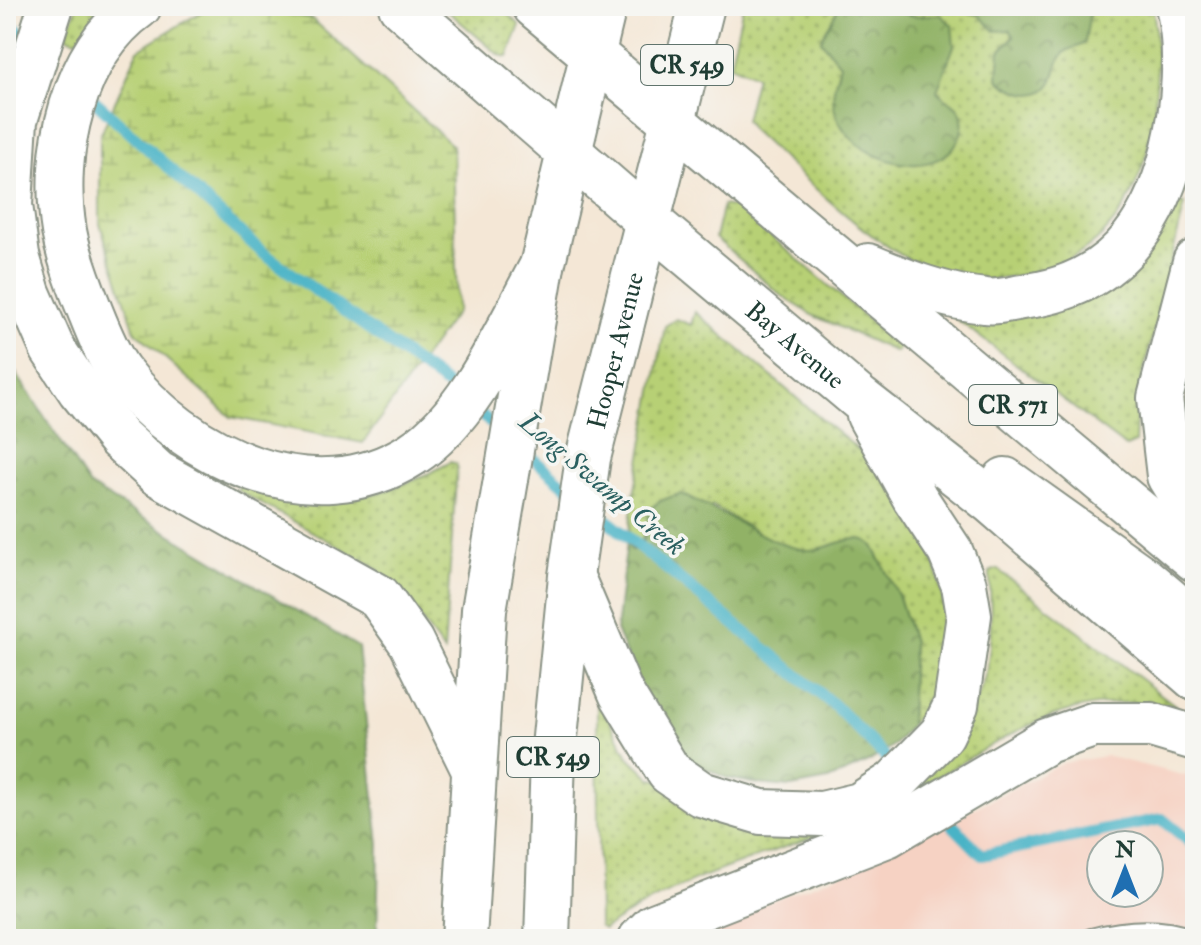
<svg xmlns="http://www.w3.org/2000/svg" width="1201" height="945" viewBox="0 0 1201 945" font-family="'IM FELL Double Pica',serif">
<defs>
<pattern id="grass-dots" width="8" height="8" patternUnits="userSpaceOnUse" patternTransform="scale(2)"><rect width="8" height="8" fill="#b7d075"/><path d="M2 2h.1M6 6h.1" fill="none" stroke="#94aa61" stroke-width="1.8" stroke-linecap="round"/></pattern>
<pattern id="forest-crowns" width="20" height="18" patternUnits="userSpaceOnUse" patternTransform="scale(2)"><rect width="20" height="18" fill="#91b266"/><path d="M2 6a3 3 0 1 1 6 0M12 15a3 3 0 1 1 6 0" fill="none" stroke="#769255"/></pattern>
<pattern id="wetland-marsh" width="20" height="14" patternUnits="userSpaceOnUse" patternTransform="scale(2)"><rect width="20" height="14" fill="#b7d075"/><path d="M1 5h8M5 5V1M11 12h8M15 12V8" fill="none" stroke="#94aa61"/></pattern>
</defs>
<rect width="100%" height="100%" fill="#f6f6f2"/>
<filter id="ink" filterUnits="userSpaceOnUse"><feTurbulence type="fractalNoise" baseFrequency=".0125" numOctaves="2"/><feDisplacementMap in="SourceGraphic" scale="16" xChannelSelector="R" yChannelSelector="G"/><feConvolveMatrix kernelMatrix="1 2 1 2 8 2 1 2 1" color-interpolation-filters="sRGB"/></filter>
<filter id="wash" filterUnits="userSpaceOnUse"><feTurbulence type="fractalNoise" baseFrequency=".006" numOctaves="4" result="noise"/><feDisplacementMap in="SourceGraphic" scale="32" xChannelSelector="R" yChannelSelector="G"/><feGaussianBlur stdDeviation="1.8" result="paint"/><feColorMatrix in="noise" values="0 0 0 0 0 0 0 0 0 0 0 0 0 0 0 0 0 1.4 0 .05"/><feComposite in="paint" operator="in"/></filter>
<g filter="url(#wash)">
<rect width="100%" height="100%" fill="#f4e7d6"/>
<!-- built -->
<path fill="#f6d2c3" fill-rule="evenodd" d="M1195,346v141l-13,-84z
M1106,756l89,22v161h-520l189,-74 199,-102zM1101,845h48v48h-48z"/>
<!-- grass -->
<path fill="url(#grass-dots)" stroke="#6b8654" stroke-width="2" d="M77,6h26l-26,34 -11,-3z
M442,6h56l22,19 -12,32 -9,-2z
M743,6h410c13,104 -2,245 -128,268 -23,5 -48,8 -72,3 -67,-14 -150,-101 -201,-147l-7,-10 11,-44 -26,-11z
M1176,202l9,2 -48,194 -2,45 -9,4 -175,-132 26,3z
M723,205l15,3 162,139 -4,5 -84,-37 -31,-20 -66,-57z
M695,312c42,35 84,71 126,107 20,17 42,32 59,52 64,72 92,174 30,255l3,-84 -14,-45 -26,-51c-32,-12 -36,6 -65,4 -32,-1 -68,-29 -95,-44l-68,19 -5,26 -12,-4 4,-42 33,-179 11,-7 15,6z
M451,462l6,3 -13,187 -44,-63 -28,-24 -135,-75 3,-5c24,5 50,14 74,15 48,3 95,-15 137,-38z
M997,569l179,137c-111,-17 -160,27 -252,78l-4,-6c18,-24 42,-49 55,-76 21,-39 15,-87 15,-130z
M597,705h4l27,51 23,22 164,51 2,7c-75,26 -148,48 -213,93l-5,-3z"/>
<!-- forest -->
<path fill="url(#forest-crowns)" stroke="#58784d" stroke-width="2" d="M838,6h57c11,15 30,8 46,9l11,10 2,21 -17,45c7,8 19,12 23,20 3,6 3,12 2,18 -13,60 -117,37 -128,-23 -3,-14 3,-28 6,-42l-19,-23c4,-14 14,-21 17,-35z
M939,6h152l-6,36c-6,7 -14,4 -21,11 -8,9 -7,19 -12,29 -13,22 -41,9 -54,-3l2,-28 14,-15 -4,-6 -15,1 -16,-16z
M6,358l84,128 268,161 21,197 -2,95h-371z
M680,494c38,13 92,54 128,56 20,2 49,-23 65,-4l26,51 14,45 -3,84 -15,18 -25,17 -42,19 -37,7 -34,-3 -30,-6 -31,-14 -38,-33 -42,-101 11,-88 4,8h9c16,-32 -7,-43 40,-56z"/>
<!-- wetland -->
<path fill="url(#wetland-marsh)" stroke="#6b8654" stroke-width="2" d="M211,6h36l65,13 141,127 4,165 -94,132 -132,-26 -96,-86 -35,-107v-88l38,-86z"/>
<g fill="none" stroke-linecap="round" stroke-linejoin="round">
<!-- stream -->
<path stroke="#48b3c6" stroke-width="12" d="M6,20l24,22
M85,92l178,161 180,129 61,52
M521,448l53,45
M592,508l243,198 147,149 180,-36 33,27"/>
</g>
</g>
<g filter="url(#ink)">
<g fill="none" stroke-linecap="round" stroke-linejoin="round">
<!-- lane casing -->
<g stroke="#8a9285" stroke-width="24">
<path id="lane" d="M1091,939c31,-8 68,-12 99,0"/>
</g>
<!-- primary casing -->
<g stroke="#8a9285" stroke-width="48">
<g id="primary">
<path d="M51,6l-36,114 -5,85 7,51 11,37 24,55 28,42 39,48 38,35 222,124 32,45 62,126"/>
<path d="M139,6c-66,47 -88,147 -75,225 5,27 16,55 26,80 8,20 17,43 29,60 66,86 194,146 293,83 59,-38 97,-128 130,-188"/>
<path id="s1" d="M401,6l246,214 213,179 132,103 203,176"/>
<path d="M535,6l660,553"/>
<path d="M1195,262l-35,136 9,78 26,43"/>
<path d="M868,266c38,16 76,31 117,35 13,2 29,-3 43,-5 83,-12 125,-66 145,-144 11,-45 16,-100 5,-146"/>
<path d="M1005,480l139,99 51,43"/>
<path d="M573,580l48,113 48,79 32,22 60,18 61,2 38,-9 34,-22 48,-49 14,-29 13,-90 -5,-30 -14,-34 -35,-53 -46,-83"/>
<path d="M464,939l20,-329 58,-344 62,-260"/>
<path id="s2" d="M547,939l6,-182 18,-181 17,-118 114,-452"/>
<path d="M641,939l13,-13 233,-91 160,-94 46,-16h58l44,13"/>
</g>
</g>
<!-- lane -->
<use href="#lane" stroke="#fff" stroke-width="20"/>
<!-- primary -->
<use href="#primary" stroke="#fff" stroke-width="44"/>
</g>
</g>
<g text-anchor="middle" stroke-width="7" stroke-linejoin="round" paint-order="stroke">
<!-- shield labels -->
<g fill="#f6f6f2" stroke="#60746d" stroke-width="2">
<rect x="641" y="45" width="92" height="40" rx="6"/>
<rect x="969" y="385" width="88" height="40" rx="6"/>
<rect x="507" y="737" width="92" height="40" rx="6"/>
</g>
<g font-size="24" font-weight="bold" fill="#1f3d34">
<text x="687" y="73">CR 549</text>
<text x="1013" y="413">CR 571</text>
<text x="553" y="765">CR 549</text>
</g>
<!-- street labels -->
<g font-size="26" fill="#1f3d34" stroke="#f6f6f2">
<text dy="9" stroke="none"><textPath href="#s1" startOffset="520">Bay Avenue</textPath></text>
<text dy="9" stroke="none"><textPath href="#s2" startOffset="594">Hooper Avenue</textPath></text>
</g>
<!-- water labels -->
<g font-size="28" font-style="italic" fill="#2b6060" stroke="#f6f6f2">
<text transform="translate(603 483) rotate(40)" y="10">Long Swamp Creek</text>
</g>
</g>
<!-- margin -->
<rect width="1201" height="945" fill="none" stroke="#f6f6f2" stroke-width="32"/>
<!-- north arrow -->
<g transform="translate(1125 869)"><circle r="38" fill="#f6f6f2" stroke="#a0aca6" stroke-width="2"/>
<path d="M0-6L14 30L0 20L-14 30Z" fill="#1f6fb2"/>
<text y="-12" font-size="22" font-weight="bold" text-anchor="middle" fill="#1f3d34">N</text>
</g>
</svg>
